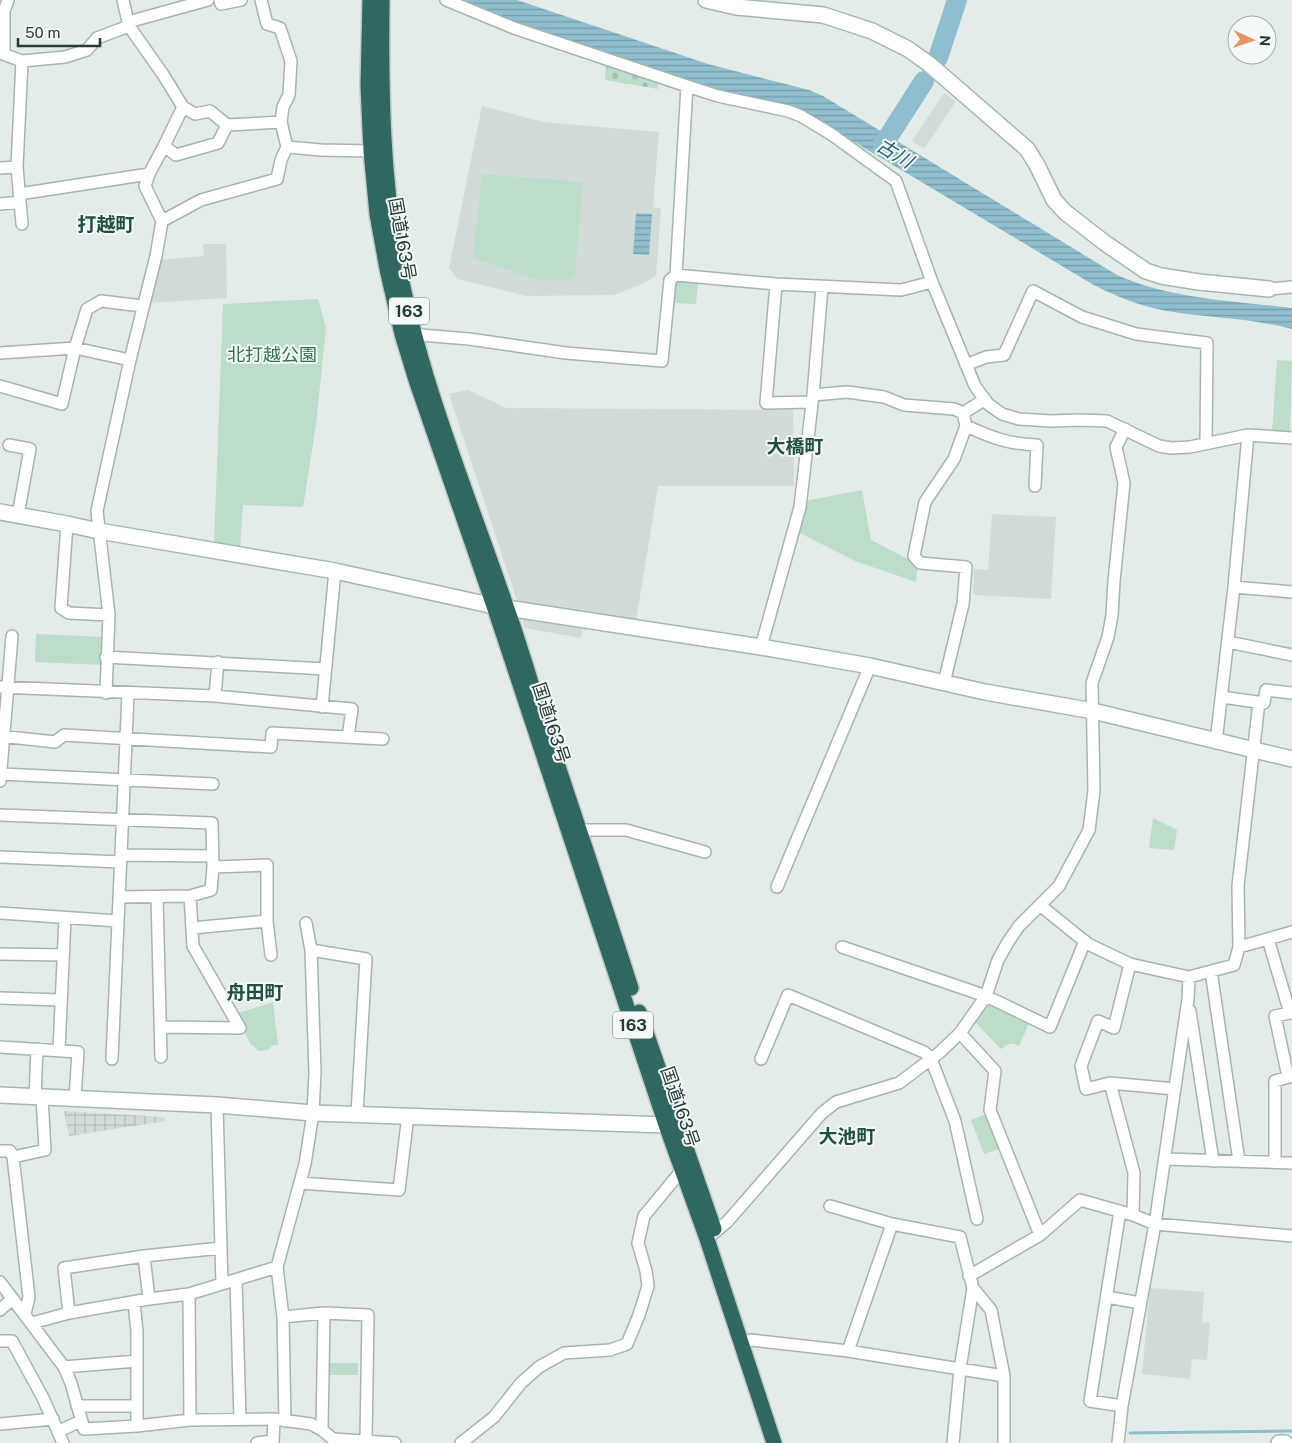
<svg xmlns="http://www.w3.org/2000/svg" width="1292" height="1443" viewBox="0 0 1292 1443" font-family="'Public Sans','Noto Sans JP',sans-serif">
<defs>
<pattern id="industrial-grid" width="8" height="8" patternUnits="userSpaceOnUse" patternTransform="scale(1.25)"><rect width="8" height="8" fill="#d1dcd8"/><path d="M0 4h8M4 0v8" fill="none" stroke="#b3beba"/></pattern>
<pattern id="cemetery-stones" width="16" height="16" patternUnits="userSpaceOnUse" patternTransform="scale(1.25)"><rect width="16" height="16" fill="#bddcc9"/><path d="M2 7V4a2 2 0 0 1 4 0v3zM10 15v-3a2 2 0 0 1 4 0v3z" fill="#a2bead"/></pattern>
<pattern id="water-rules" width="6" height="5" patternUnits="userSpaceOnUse" patternTransform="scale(1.25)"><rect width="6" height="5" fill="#8fbece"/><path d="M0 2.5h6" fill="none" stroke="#759ca8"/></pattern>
</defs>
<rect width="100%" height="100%" fill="#e3ece9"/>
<!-- built -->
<path fill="#d1dcd8" d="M944,93l12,8 -32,48 -12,-8z
M482,106l61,16 116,10 -6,75 8,1 -5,68 -16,9 -26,10 -87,1 -69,-17 -9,-11z
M203,244h23l1,54 -78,5 9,-43 46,-4z
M468,390l38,18 287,2 1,76h-136l-22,135 -51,-7 -4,24 -56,-10 -7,-24 -69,-210z
M992,514l64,3 -5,82 -78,-4 1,-26 14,1z
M1150,1288l54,4 -2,30 8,1 -3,37 -15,-1 -2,20 -48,-5z"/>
<!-- industrial -->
<path fill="url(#industrial-grid)" d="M64,1111l100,6 1,4 -96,15z"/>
<!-- green -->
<path fill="#bddcc9" d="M482,174l101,8 -8,97 -34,2 -68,-23z
M676,280l22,1 -2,23 -22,-1z
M318,299l8,29 -10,97 -13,82 -60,-2 -3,43 -26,-3 9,-241z
M1277,360l15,1 -2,72 -18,-1z
M862,490l9,50 47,24 -2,18 -61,-21 -57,-29 7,-31z
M36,634l69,3 -1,28 -69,-3z
M1153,818l24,12 -3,20 -25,-2z
M988,1001l42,20 -11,25c-8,-4 -11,-2 -18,3l-26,-27z
M273,1002l5,43h-5l-5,5 -9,1 -9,-8 -14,-29z
M987,1114l14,34 -17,6 -13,-34z
M328,1363h30v12h-30z"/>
<!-- cemetery -->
<path fill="url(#cemetery-stones)" d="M606,66l52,15v8l-53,-9z"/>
<!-- water -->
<path fill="url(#water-rules)" d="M461,0h56l191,64 101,26 14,6 294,179c53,24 118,26 175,33v21c-40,-11 -83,-11 -125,-18 -27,-5 -50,-14 -75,-27l-291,-174 -97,-24 -175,-58z
M636,213l16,1 -3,41 -16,-1z"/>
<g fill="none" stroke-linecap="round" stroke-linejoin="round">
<!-- stream -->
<path stroke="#8fbece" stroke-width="3" d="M1130,1433l162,-2"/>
<!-- river -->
<path stroke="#8fbece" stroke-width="20" d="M938,58l19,-58
M883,145l41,-64"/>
<!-- street casing -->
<g stroke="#a6b4b0" stroke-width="14">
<path id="street" d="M220,0l1,4 20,-4
M446,0l68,28 173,58 31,10 70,15 13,5 30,18 65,47 36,101 43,104 13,18 14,10 17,5 32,2 28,-1 28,1 52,25 12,2 19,-1 58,-12 44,3
M128,22l80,-22
M0,53l22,8 43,-4 22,-7 10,-12 32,-12
M4,53v-42l4,-11
M183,107l12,7 15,-3 17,14 54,-3
M164,146l12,9 42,-12 9,-18
M287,147l34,3 50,1
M0,168l17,-1
M19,194l130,-20
M0,204l20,-2
M162,221l39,-21 76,-21 4,-19 6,-13 -6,-25 2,-15 6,-12 2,-34 -11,-33 -13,-4 -6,-24
M22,224l-5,-57 5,-106
M676,275l11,-189
M776,284l-10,119 46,-1
M1269,289l23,-2
M408,334l61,5 97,14 96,8 8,-81 6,-5 100,9 125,6 31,-8
M0,353l75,-5 55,12
M966,365l20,-8 18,-2 29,-64 49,26 54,17 71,9 -1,100
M0,386l62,18 13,-56 12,-39 14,-8 41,5
M813,395l34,-3 37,5 20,8 50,4 9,4
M966,426c27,12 42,18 71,19l-2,41
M9,445l21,4 -12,66
M67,524l-6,84 8,5 40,2
M1234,587l58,5
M1228,642l64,13
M761,647l39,-140 13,-112 9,-108
M106,657l219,12
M944,683l19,-79 3,-37 -46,-4 -6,-7 11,-54 29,-43 12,-33 -3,-13 21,-13
M0,687l215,9 137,13 -4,28
M106,693l3,-78 -12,-104 33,-151 26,-104 6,-35 -17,-35 4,-12 15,-28 19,-39 -19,-31 -35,-50 -6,-26
M215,696l3,-34
M1222,697l42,6 2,-13 26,3
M322,707l13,-136
M0,736l55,6 9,-7 207,12 1,-14 111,6
M1216,742l18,-155 14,-152
M1,774l212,10
M0,781l12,-145
M0,815l212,8 1,44 -2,23 -21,6 -71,1
M580,830h46l79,22
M121,855l91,1
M0,857l121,5
M213,867l54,-2v56l4,34
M777,887l93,-221
M190,896l3,50 47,82
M157,897l4,160
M1041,906l47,38 42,20 59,13 45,-12 5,-18 53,-15
M0,913l118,8
M192,928l75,-7
M1268,939l22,74 -15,3 13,61
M842,947l144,49 64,31 35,-86
M1239,947l-1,-61 21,-184
M311,950l55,9 -9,154
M0,954l63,1
M1130,964l-16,64 -16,-7 -17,45 5,23 24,-6 65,6
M1211,971l28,190
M0,998l61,2
M1190,1011l23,150
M161,1027l79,1
M960,1033l35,38 -5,39 50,125
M0,1047l78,5 -3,46
M59,1050l6,-132
M112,1059l16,-365
M761,1059l27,-64 136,57 7,7 24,62 22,98
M1110,1083l24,90 -1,42
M35,1097l2,-48
M217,1105l5,179
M0,1151h10l3,6
M1165,1159l127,4
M1275,1162v-81l17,-5
M300,1183l99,7 9,-75
M830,1206l62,18 68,13 13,51 -13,81 -7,74
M1120,1211l-30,190 32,5
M710,1236l17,-14 95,-109 14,-11 63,-19 40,-30 21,-20 26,-37 12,-36 10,-18 11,-16 40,-40 30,-56 5,-39 -2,-108 16,-46 4,-22 2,-34 10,-98 -8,-36 9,-18
M144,1256l5,43
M969,1276l71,-41 40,-35 53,15 22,9 137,12
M236,1280l4,139
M0,1282l64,85 7,16 13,46 53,-3 53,-6 84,-1 37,5 11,6 11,9 62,4
M973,1288l18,22 13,66v67
M189,1294l1,126
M1107,1297l33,6
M134,1303l3,28v95
M0,1310l12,-11
M69,1313l-5,-45 80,-12 77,-8
M25,1314l4,-17 -16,-140 32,-7 -3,-53
M283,1317l41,-4 44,2 -2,125
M32,1323l37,-10 80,-14 40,-5 88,-27
M0,1341h12l31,57 20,45
M741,1343l10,-3 97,11 156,25
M848,1351l44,-127
M64,1367l73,-6
M77,1406h60
M285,1421l-2,-104 -6,-50 28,-103 8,-51 2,-41 -4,-122 -5,-27
M0,1424l53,-5
M322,1430l2,-117
M59,1431l22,-10
M257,1443l16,-2
M273,1443l1,-24
M461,1443l33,-26 27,-34 18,-16 25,-14 46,-3 17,-6 12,-29 9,-29 -2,-15 -8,-28 6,-27 38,-46
M1118,1443l4,-37 33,-182 33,-225 1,-22"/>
</g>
<!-- secondary casing -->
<g stroke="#a2b7b2" stroke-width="18">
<path id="secondary" d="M706,0l30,7 87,8 49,16 36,18 21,15 98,85 10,16 17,35 11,12 40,31 41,28 15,5 38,6 70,7
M0,512l67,12 32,7 236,40 159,35 267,41 109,19 115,26 108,19 199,48
M0,1095l217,10 96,8 353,12 12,-1
M1279,1443h6"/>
</g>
<!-- highway casing -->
<g stroke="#c2c8c7" stroke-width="18">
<path id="highway" d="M370,0l-2,86 3,65 6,63 10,55 15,65 14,46 78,226 172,519 41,114 67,204
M382,0c-1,90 0,179 17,267 22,117 69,227 107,339 14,39 25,78 38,118 29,88 59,176 87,264
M639,1012l75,217"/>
</g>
<!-- street -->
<use href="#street" stroke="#fff" stroke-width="11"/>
<!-- secondary -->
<use href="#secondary" stroke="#fff" stroke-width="15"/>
<!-- highway -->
<use href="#highway" stroke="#316761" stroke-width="15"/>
</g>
<g text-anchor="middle" stroke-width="4" stroke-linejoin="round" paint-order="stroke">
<!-- shield labels -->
<g fill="#f4f9f7" stroke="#627571" stroke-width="1">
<rect x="389" y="297.5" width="40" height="27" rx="4"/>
<rect x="613" y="1011.5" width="40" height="27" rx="4"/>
</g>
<g font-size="16" font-weight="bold" fill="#243c38">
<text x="409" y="317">163</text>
<text x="633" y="1031">163</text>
</g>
<!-- street labels -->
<g font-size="18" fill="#243c38" stroke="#f4f9f7">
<text transform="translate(402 239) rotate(80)" y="6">国道163号</text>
<text transform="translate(551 723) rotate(72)" y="6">国道163号</text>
<text transform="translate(680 1107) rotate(71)" y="6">国道163号</text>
</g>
<!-- park labels -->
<g font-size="18" fill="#307150" stroke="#f4f9f7">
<text x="272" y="361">北打越公園</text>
</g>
<!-- water labels -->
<g font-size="19" font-style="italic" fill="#215f75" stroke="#f4f9f7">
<text transform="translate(895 153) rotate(31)" y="7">古川</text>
</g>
<!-- neighbourhood labels -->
<g font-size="19" font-weight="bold" fill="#214d47" stroke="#f4f9f7">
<text x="106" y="231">打越町</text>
<text x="795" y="453">大橋町</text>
<text x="255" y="999">舟田町</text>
<text x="847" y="1143">大池町</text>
</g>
</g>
<!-- north arrow -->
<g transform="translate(1252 40) rotate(93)"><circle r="24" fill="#f4f9f7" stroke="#a1adab"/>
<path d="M0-4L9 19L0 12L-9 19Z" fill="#e99264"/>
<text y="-8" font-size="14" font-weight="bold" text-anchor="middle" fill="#243c38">N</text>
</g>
<!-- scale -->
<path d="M18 38v8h82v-8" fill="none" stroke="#243c38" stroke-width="2.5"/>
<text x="25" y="38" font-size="15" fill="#243c38" stroke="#f4f9f7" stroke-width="4" paint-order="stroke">50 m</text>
</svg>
